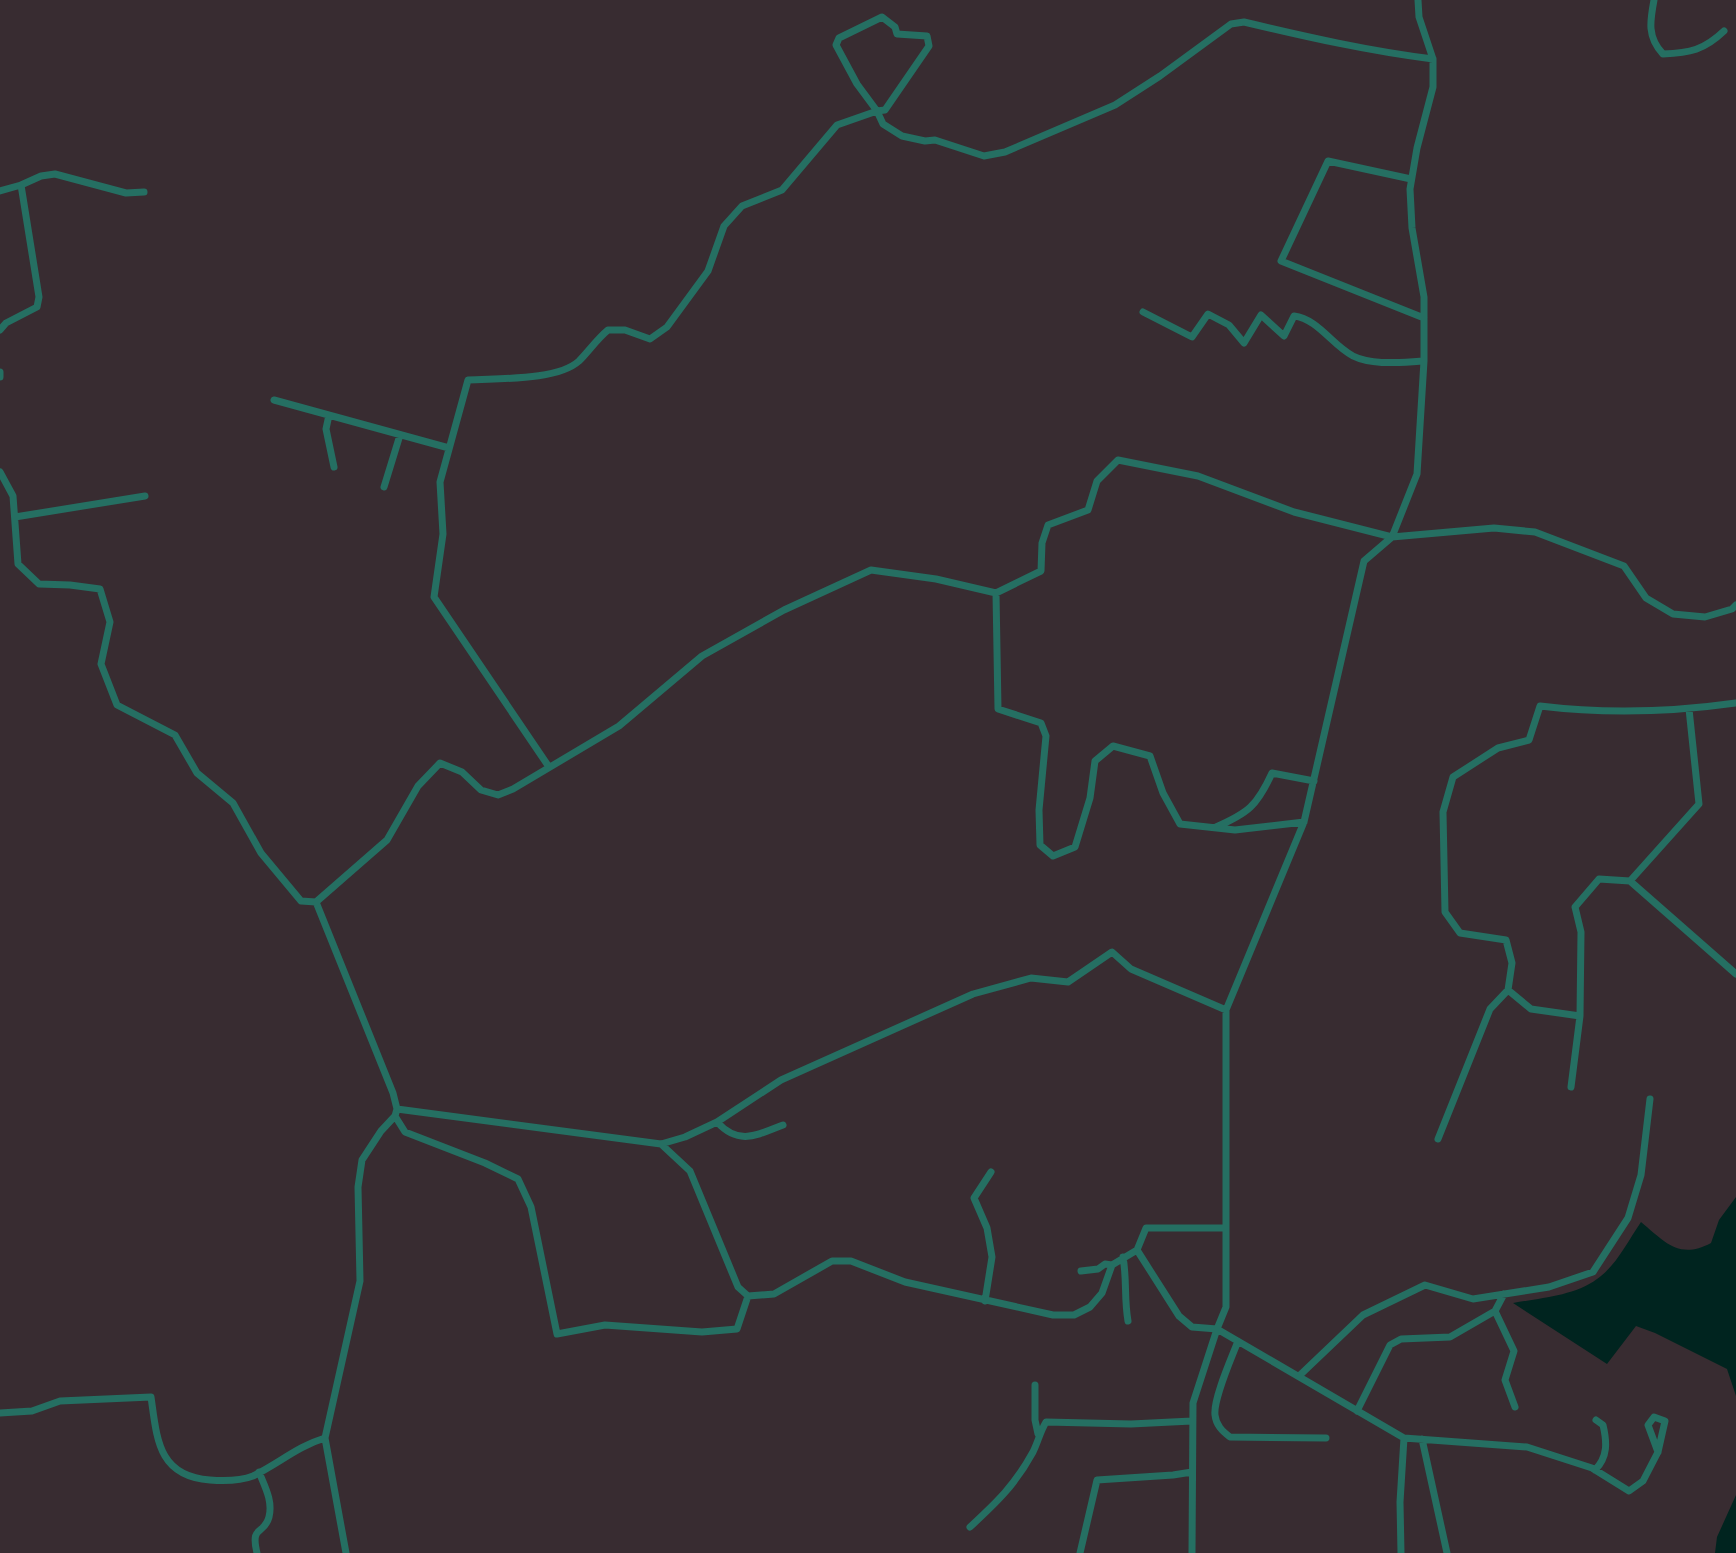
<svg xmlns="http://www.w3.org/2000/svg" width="1736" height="1553" viewBox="0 0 1736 1553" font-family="Helvetica,sans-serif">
<rect width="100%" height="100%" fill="#382c31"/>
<!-- water -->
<path fill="#00241f" d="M1736,1197v199l-9,-27 -72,-36 -19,-7 -29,38 -94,-61c27,-5 61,-7 84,-24 19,-13 31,-38 44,-57 24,20 38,38 70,21l8,-23z
M1736,1495v58h-21l2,-16z"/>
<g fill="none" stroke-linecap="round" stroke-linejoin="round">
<!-- minor -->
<path stroke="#256f62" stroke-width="7" d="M1654,0c-4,21 -7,37 9,54 27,-1 41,-4 61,-23
M882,17l13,10 2,7 30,2 2,10 -44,64 -8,1 -20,-27 -21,-39 3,-7z
M1411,179l-83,-18 -47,100 143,57
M21,185l20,-9 14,-2 71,19 18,-1
M0,191l21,-6 18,112 -2,10 -31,16 -6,7
M1143,312l49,25 16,-23 21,11 15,18 17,-28 23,21 10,-20c24,3 38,29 59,40 20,10 49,6 71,5
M0,372v5
M274,400l175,48
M329,415l-3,14 8,38
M0,472l13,24 5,68 21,20 31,1 30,4 10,33 -9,42 16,41 58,30 22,38 36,30 28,50 40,48 15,1 71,-62 31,-54 22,-23 22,9 19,18 17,5 15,-6 106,-63 83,-70 82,-46 87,-40 65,9 60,14 45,-22 1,-28 6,-18 40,-15 9,-29 21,-21 80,16 96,36 98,25 102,-9 41,4 89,34 22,32 27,16 32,3 27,-8 4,-4
M384,487l16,-52
M15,517l130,-21
M996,593l2,116 43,14 5,13 -7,74 1,35 13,11 22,-9 15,-49 5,-37 18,-15 37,10 13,37 17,31 55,6 69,-8
M549,767l-115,-170 9,-63 -3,-52 28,-102c29,-2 89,1 111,-19 10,-10 18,-22 29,-31h17l25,9 17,-12 41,-56 16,-45 18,-20 40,-16 55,-65 40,-14 6,13 19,12 23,5 10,-1 49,16 21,-4 110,-47 45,-29 71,-52 13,-2c63,15 125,29 189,37
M1216,827c32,-14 41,-21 56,-54l42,8
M1630,881l106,93
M316,902l77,191 4,16 -2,7 -14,15 -19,29 -4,27 2,94 -35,157 21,115
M1508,990l23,19 49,7 -9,71
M1580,1016l1,-84 -6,-25 24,-28 31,2 69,-77 -10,-95
M397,1109l264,35 24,-7 32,-15 64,-42 192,-86 58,-16 37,4 44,-30 19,17 95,41
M395,1116l10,16 80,31 33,16 13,28 26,127 48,-9 97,7 35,-3 11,-33
M717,1122c22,24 40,13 66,3
M1438,1139l52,-130 18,-19 4,-27 -6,-23 -46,-7 -15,-21 -2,-100 10,-35 45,-29 31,-8 11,-34c65,8 132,6 196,-3
M661,1144l29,27 48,116 10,9 26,-2 58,-33h19l54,21 148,33h21l16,-8 12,-14 10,-28 25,-15 42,66 13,11 25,2 187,109 -4,64 1,51
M1137,1250l9,-22h80
M1123,1257c4,22 1,42 5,64
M1081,1271l17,-2 7,-5 7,1
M985,1301l7,-44 -5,-29 -13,-30 17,-26
M1495,1311l19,40 -9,29 10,27
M1238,1341c-6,16 -25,58 -23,74 1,10 7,16 15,22l96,1
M1299,1376l64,-61 62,-30 48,14 76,-12 44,-15 35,-54 13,-43 9,-76
M1035,1385v35l3,14
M1357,1411l33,-66 11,-6 49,-2 45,-26 9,-17
M0,1413l32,-2 28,-10 91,-4c6,42 7,79 59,83 13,1 30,1 43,-4 25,-12 45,-30 72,-38
M1404,1438l123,9 65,21 37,23 14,-10 15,-29 7,-31 -11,-4 -6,8 10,27
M1422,1439l25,114
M1595,1470c13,-13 12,-28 8,-45l-7,-5
M970,1527c27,-25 45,-42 63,-75 5,-10 7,-20 13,-30l85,2 61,-3
M257,1553c-7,-29 7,-17 12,-36 4,-16 -4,-30 -10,-45
M1080,1553l17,-73 76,-5 19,-3
M1192,1553l1,-150 24,-74 9,-22v-297l78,-188 60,-261 28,-24 25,-63 7,-113v-64l-12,-69 -2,-39 7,-41 16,-61v-28l-14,-42 -1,-17"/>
</g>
</svg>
